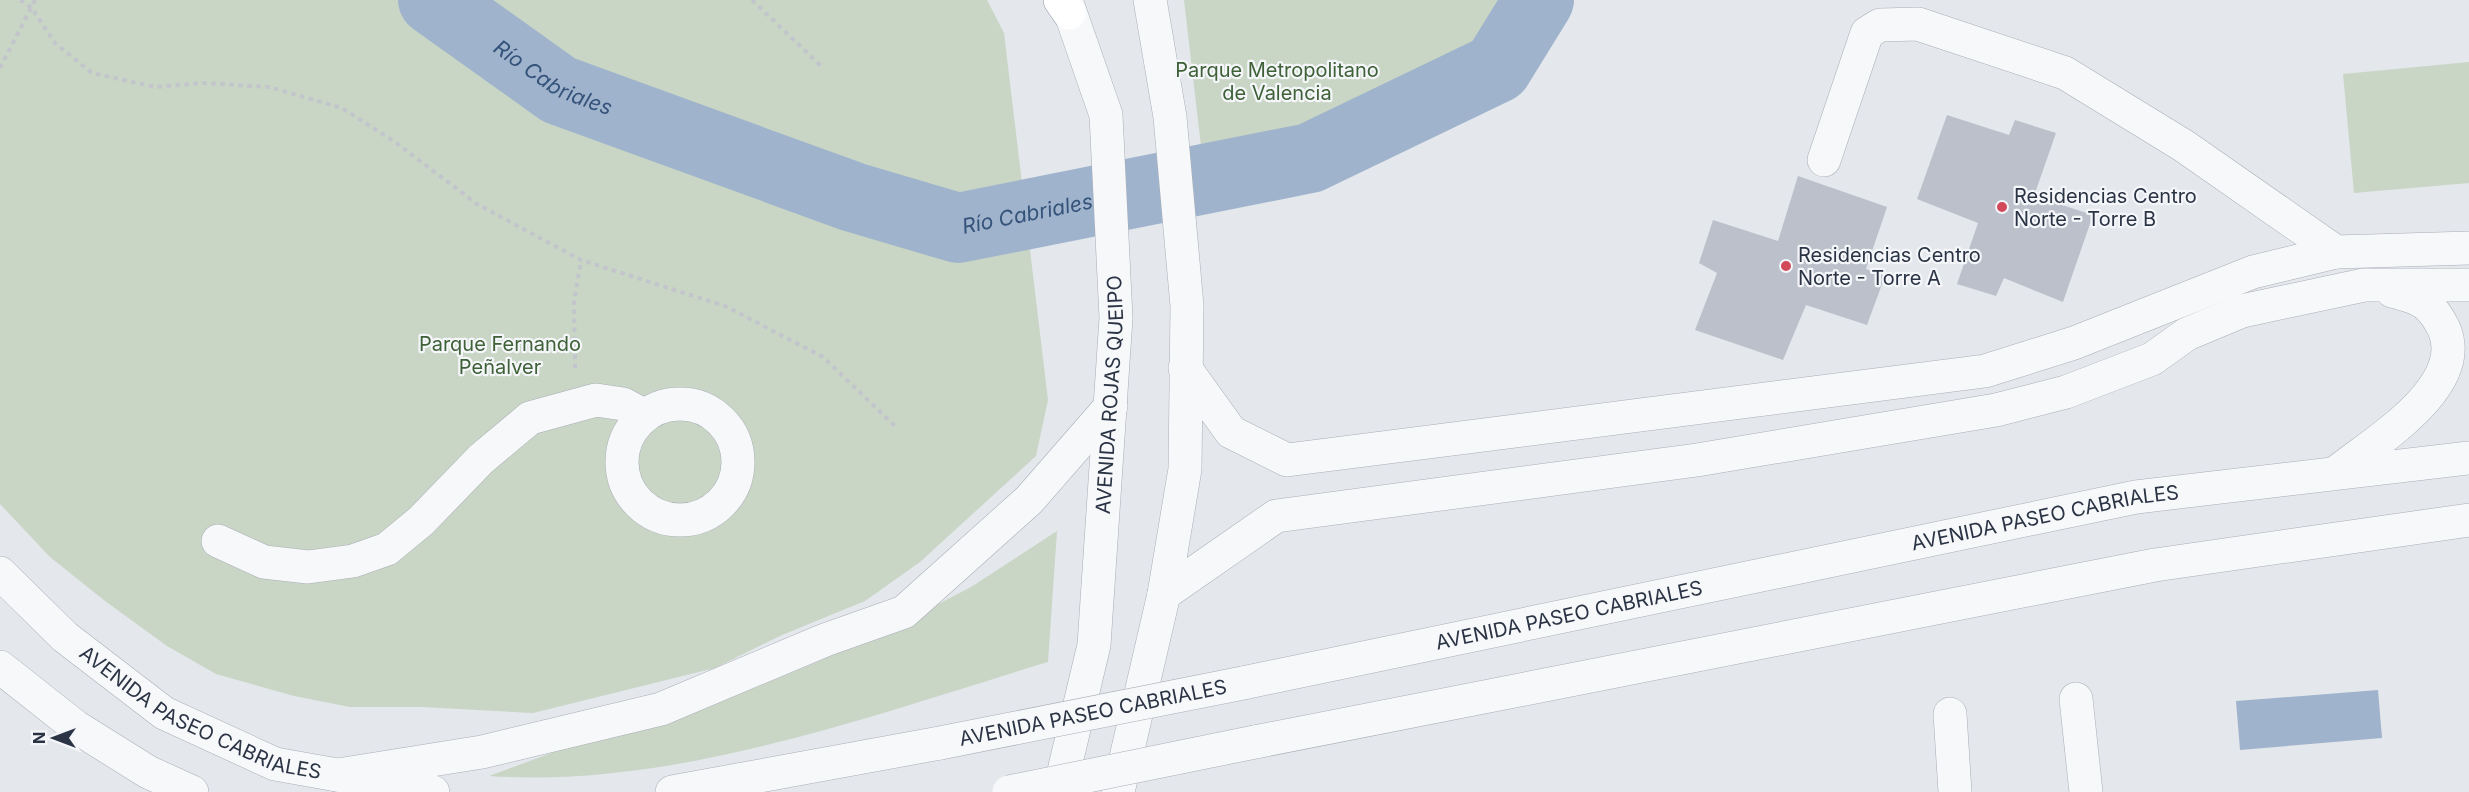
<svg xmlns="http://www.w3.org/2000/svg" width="2469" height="792" viewBox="0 0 2469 792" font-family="Inter,sans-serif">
<rect width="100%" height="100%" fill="#e4e7ec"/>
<!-- green -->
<path fill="#c9d6c5" d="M0,0h987l17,33 44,367 -12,56 -116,106 -55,39 -83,34 -67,33 -182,45 -111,-6h-72l-56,-11 -78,-22 -49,-28 -62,-45 -55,-44 -50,-53z
M1184,0h341l-44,87 -214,88 -61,14z
M2469,62v121l-115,10 -11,-119z
M1057,531l-9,131c-176,53 -373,127 -559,114l76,-28 170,-52 82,-34 77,-35 77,-40z"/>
<!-- water -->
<path fill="#9fb4cc" d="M2378,690l4,48 -142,12 -4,-49z"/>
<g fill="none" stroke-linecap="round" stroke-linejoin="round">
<!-- river -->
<path stroke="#9fb4cc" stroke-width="70" id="s1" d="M433,0l126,90 294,107 105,31 352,-70 187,-90 42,-68"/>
</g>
<!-- building -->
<path fill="#bbc0ca" d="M1947,115l62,20 6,-15 41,13 -22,63 59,19 -30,87 -59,-24 -8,18 -39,-12 21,-61 -61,-24z
M1798,176l89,31 -21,62 19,7 -18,49 -61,-20 -23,55 -88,-30 22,-57 -18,-10 14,-43 65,21z"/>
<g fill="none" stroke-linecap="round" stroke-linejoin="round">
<!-- minor casing -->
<g stroke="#a9aeb7" stroke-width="34">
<g id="minor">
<path d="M1824,160l43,-127 13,-8 38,-1 147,49 119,73 152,106"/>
<path d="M1185,368l46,64 56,28 698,-89 89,-28 179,-71 83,-20 133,-4"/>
<circle cx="680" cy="462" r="58"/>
<path d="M2337,472c37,-30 132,-85 107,-143 -13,-27 -24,-31 -52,-38"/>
<path d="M218,541l46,21 44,5 45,-6 34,-12 34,-28 60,-62 49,-41 66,-18 27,4 20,11"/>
<path id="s2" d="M0,573l65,64 99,76 111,51 158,28"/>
<path d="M1164,594l112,-78 421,-56 299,-50 70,-18 86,-33 35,-25 55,-23 122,-26h105"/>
<path d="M0,667l76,60 72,45 44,20"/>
<path id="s3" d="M1243,683l893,-186 333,-39"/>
<path d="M2076,699l10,93"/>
<path d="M1950,714l5,78"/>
<path d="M1255,742l900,-177 314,-45"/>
<path d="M338,775l144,-23 179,-43 164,-69 79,-28 125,-112 82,-94"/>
<path d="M672,792l268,-49"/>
<path id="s4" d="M1059,792l35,-147 22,-327 -10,-203 -40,-115"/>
<path d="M1118,792l46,-198 21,-125 2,-163 -17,-189 -20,-117"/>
</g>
</g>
<!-- highway casing -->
<g stroke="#8b94a3" stroke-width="34">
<path id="highway" d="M1060,0l9,13"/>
</g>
<!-- path -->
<path stroke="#c2c5cb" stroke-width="4" stroke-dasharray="4.5 4.5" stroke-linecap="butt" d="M20,0l11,7 24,36 37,30 63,14 48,-4 66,4 73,21 53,34 82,62 104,56 144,46 98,51 72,69
M752,0l69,66
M0,68l35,-68
M575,368l-1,-66 7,-42"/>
<!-- minor -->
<use href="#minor" stroke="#f7f8fa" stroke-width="33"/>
<!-- highway -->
<use href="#highway" stroke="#fff" stroke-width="33"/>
<!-- minor-bridge casing -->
<g stroke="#a9aeb7" stroke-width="34" stroke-linecap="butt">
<g id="minor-bridge">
<path id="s5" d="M940,743l303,-60"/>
<path d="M1009,792l246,-50"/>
</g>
</g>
<!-- minor-bridge -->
<use href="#minor-bridge" stroke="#f7f8fa" stroke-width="33"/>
</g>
<!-- markers -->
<g fill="#d1495b" stroke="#f4f6f9" stroke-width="2">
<circle cx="2002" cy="207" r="6"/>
<circle cx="1786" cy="266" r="6"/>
</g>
<g text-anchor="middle" stroke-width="4.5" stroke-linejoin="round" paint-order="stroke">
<!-- park labels -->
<g font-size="20" fill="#3f6138" stroke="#f4f6f9">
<text x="1277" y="77">Parque Metropolitano<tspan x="1277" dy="23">de Valencia</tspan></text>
<text x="500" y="351">Parque Fernando<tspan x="500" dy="23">Peñalver</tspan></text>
</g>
<!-- poi labels -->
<g font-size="20" fill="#2b3445" stroke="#f4f6f9" text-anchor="start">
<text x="2014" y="203">Residencias Centro<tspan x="2014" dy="23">Norte - Torre B</tspan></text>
<text x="1798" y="262">Residencias Centro<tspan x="1798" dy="23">Norte - Torre A</tspan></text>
</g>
<!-- street labels -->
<g font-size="20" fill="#2b3445" stroke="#f4f6f9">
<text dy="7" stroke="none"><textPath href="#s4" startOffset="402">AVENIDA ROJAS QUEIPO</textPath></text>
<text dy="7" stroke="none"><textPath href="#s3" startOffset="819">AVENIDA PASEO CABRIALES</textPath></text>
<text dy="7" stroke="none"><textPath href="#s3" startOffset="333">AVENIDA PASEO CABRIALES</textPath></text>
<text dy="7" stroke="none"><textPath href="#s2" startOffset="249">AVENIDA PASEO CABRIALES</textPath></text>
<text dy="7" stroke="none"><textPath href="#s5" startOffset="156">AVENIDA PASEO CABRIALES</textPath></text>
</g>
<!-- water labels -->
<g font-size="21" font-style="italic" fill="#34527a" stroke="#f4f6f9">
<text dy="7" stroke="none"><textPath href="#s1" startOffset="144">Río Cabriales</textPath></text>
<text dy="7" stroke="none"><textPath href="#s1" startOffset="648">Río Cabriales</textPath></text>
</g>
</g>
<!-- north arrow -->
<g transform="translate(54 738) rotate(270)" stroke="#f4f6f9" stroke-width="4.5" paint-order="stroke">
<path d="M0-4.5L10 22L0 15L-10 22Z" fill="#2b3445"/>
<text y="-9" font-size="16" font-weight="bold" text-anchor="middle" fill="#2b3445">N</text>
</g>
</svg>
